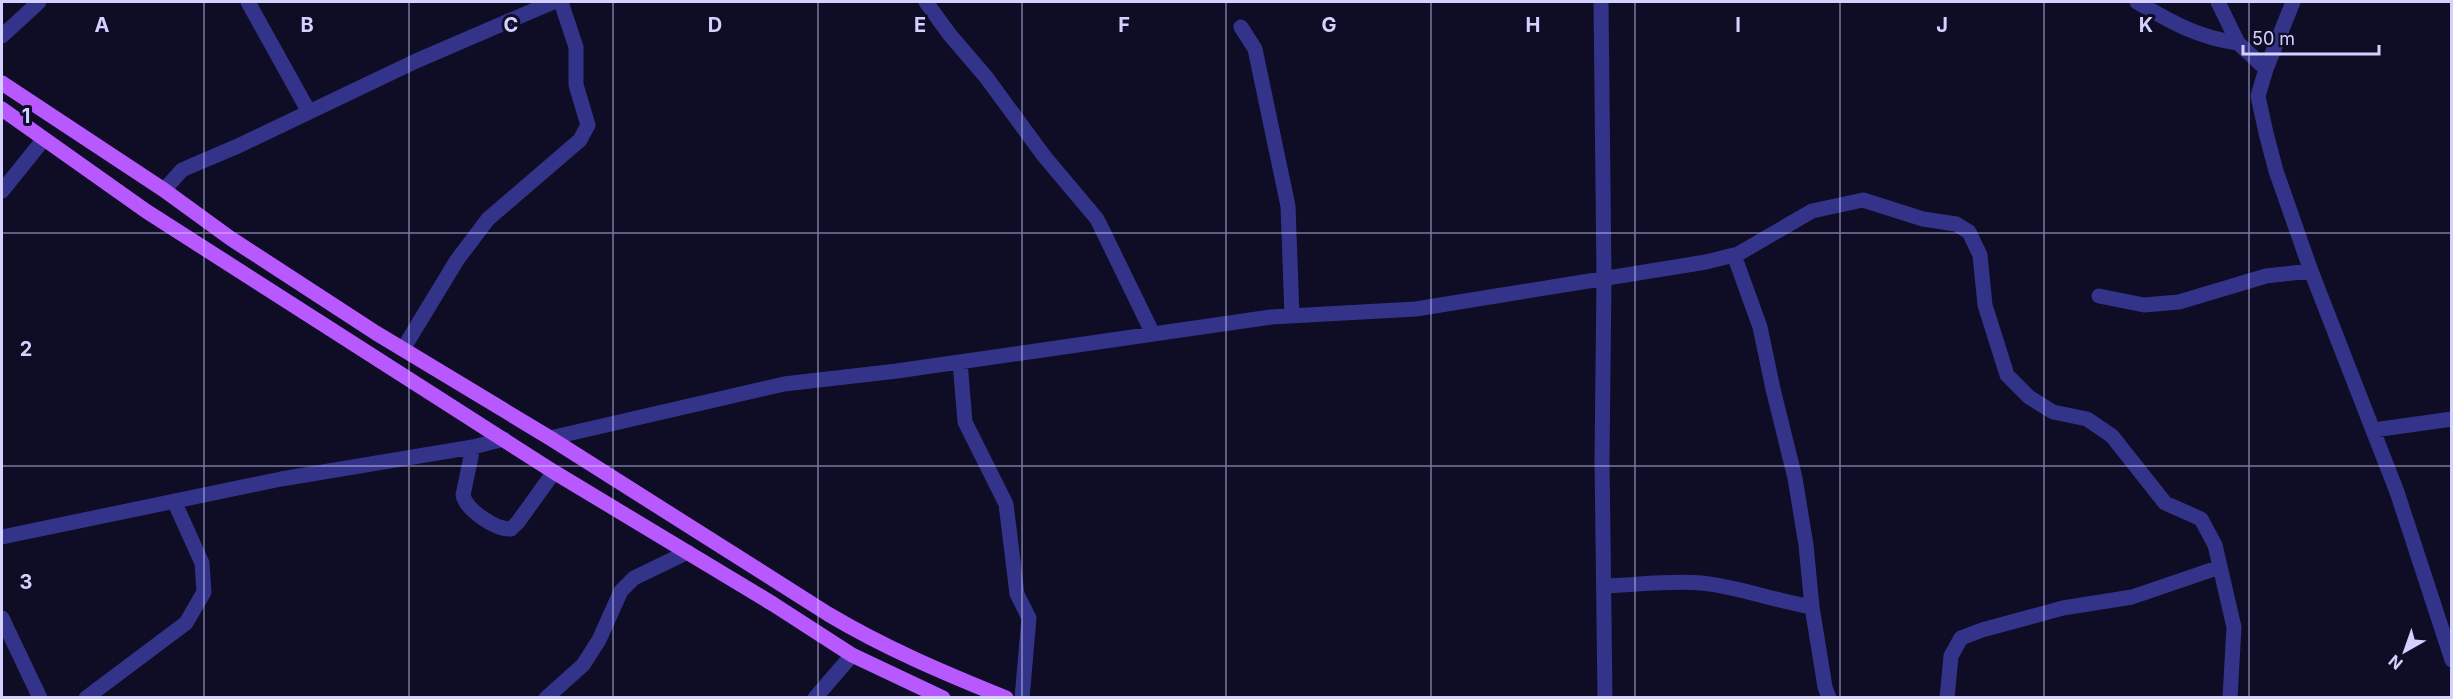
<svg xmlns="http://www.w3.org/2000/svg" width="2453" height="699" viewBox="0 0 2453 699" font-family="Inter,sans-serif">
<rect width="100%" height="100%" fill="#0f0c26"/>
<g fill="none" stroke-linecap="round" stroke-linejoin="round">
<!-- minor -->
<path stroke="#333489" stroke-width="15" d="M248,2l61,110
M926,2l24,33 36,42 58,79 53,63 56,115
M1601,2l3,276 -2,181 3,239
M2137,2c34,20 62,36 101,41
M2218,2l20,41 28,26
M2293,2l-27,67 -8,27 8,37 10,38 35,100 86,221 55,168
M1241,27l14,22 33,157 4,110
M2,36l37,-34
M164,190l18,-20 9,-4 47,-20 178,-85 137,-59
M2,191l42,-52
M1734,255l26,72 13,62 22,89 11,67 6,62 13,80 4,11
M2099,296l45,9 35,-3 87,-26 45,-5
M403,349l54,-89 31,-41 92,-79 8,-15 -12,-40v-38l-15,-45
M960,362l5,60 41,82 11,90 12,24 -7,80
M2374,430l78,-11
M550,438l234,-54 113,-13 374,-54 145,-8 290,-47 32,-8 74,-43 51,-11 60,19 33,5 13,8 11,23 5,50 22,70 22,22 24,15 34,7 25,17 53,67 36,16 14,26 19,82 -4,71
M473,447l-10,48c3,15 33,35 48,34l7,-7 36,-50
M2,537l279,-58 192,-32 31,-8
M1604,586c32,-1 66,-6 98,-3 38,4 73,18 110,24
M2,618l38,80
M86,698l100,-75 18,-31 -2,-29 -28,-62
M546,698l37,-33 16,-25 22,-49 13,-13 54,-26
M815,698l37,-43
M1947,698l4,-42 10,-18 21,-8 81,-22 69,-11 88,-30"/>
<!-- major -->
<path stroke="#b858ff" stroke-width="15" d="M2,83l162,107 66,48 146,95 174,105 278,176c57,34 116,59 178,84
M2,109l144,102 408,261 219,132 79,51 91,43"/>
</g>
<!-- grid -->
<path fill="none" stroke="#d4d1ff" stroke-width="1.5" stroke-opacity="0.55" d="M204,2v696M409,2v696M613,2v696M818,2v696M1022,2v696M1226,2v696M1431,2v696M1635,2v696M1840,2v696M2044,2v696M2249,2v696M2,233h2450M2,466h2450"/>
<g font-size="20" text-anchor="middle" font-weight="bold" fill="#d4d1ff" stroke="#0f0c26" stroke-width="6" stroke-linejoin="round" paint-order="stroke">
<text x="102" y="32">A</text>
<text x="307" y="32">B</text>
<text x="511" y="32">C</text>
<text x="715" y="32">D</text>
<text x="920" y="32">E</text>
<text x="1124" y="32">F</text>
<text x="1329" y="32">G</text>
<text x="1533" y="32">H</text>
<text x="1738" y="32">I</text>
<text x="1942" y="32">J</text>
<text x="2146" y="32">K</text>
<text x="26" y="123">1</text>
<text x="26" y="356">2</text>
<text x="26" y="589">3</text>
</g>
<!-- border -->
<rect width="2453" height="699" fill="none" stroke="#d4d1ff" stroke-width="6"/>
<!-- north arrow -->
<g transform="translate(2405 651) rotate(220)" stroke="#0f0c26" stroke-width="4.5" paint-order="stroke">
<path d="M0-4.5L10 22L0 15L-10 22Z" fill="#d4d1ff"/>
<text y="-9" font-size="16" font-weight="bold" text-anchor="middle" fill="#d4d1ff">N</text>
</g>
<!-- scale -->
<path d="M2243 45v9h136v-9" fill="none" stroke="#d4d1ff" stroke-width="3"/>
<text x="2252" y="45" font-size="18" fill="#d4d1ff" stroke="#0f0c26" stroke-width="4.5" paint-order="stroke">50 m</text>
</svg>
